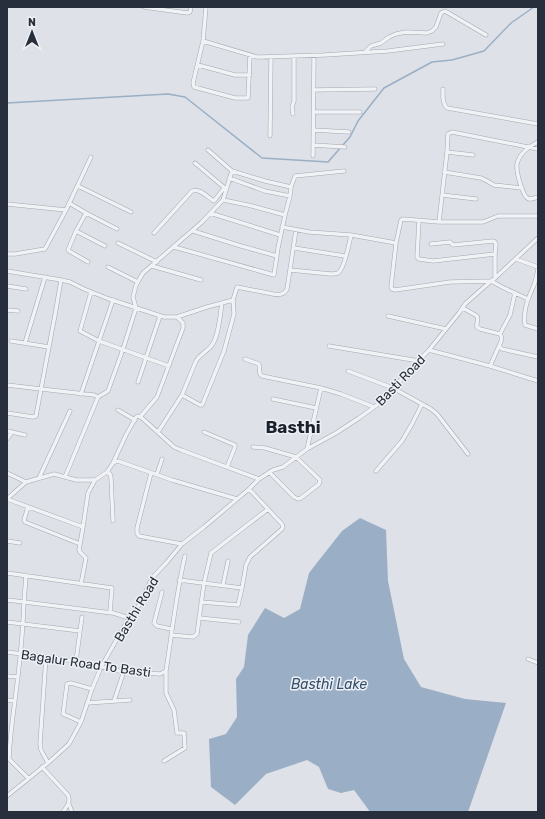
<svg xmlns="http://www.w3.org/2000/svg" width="545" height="819" viewBox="0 0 545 819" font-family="Rubik,sans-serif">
<rect width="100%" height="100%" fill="#dee1e7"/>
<!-- water -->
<path fill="#9aafc5" d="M360,518l26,12 2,51 16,78 17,28 44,12 41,4 -38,109h-98l-2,-3 -14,-19 -13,3 -13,-4 -9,-22 -12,-7 -41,14 -31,31 -24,-18 -2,-48 17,-5 11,-17 -1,-38 8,-12 4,-32 17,-27 19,10 16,-9 9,-36 33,-42z"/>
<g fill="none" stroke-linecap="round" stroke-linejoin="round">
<!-- stream -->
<path stroke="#9aafc5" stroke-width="1.5" d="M7,103l161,-9 17,3 77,61 66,4 22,-25 8,-16 26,-33 48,-26 20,-2 32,-9 27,-28 23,-16"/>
<!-- street casing -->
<g stroke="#a4a8b0" stroke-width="4.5">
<path id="street" d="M144,7l43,6 3,-1 1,-5
M206,7l-3,34 -10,42 1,4 41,11h13l2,-43
M203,41l54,16h4l63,-2 64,-4 55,-7
M365,52l6,-6 10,-3 8,-6 7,-3 10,-2 21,1 5,-2 4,-4 5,-14 4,-2 41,24
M198,65l37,10h15
M443,89c0,7 -1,14 4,19l91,16
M313,90l62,-1
M313,112h47
M293,114l-1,-7 2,-6v-45
M313,130l36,2
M270,136l1,-79
M538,142c-9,4 -19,12 -21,22 -1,6 5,33 12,35 2,0 6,-1 9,-2
M313,145l32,2
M208,150l24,21
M447,152l26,3
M313,156l1,-100
M195,163l31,26
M444,172l37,6 6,3 7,4 28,3
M229,178l36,13 25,5 1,-9
M78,186l53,26
M442,195l34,4
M223,200l25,5 37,10 5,-19
M69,203l17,10 31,16
M7,204l59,6
M86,213l-10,18 -8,19 1,1 19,11
M210,213l70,22
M419,221l-2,36 2,2 14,2 62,-7v24
M439,222l8,-70 1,-18 4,-2 86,17
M282,227l27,5 42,3 45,8 -5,44 1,2 3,1 55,-8 41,-1 13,7 24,11
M76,231l29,15
M193,231l48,15 36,10
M154,233l38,-42c8,-3 15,6 22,10l10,-13
M118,243l39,19
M396,243l5,-23 2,-1 36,3h44l15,-6h40
M431,244l19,-2 3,3 40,-4 2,1 1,2 -1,10
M174,247l100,28 4,-27 7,-33
M294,248l51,8
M7,254h8l30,-5 21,-39 25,-53
M516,259l22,8
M152,266l49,14
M108,267l30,15
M538,269c-1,5 -2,11 -4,16 -6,14 -11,24 -9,40l13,4
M290,270l41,4c3,0 4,0 7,-1 7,-5 11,-29 13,-38
M7,271l54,9 -6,35 -14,74 -34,-4
M61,280l9,2 14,7 25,10 55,18h13l30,-10 26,-7 4,-13 36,7c6,1 11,1 14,-5l9,-59
M7,286l19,3
M91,292l-11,39 19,10 70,25
M463,308l14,8c2,4 -1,7 0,11l3,2 20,5c3,4 1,8 -1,12l3,3 36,8
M7,310l11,1
M388,316l58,13
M500,334l10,-19 5,-22
M11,341l38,6
M25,343l20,-66
M329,346l90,15
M429,350l61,16 48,15
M245,359l14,5 1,10 2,2 59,12 20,6 33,13
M490,366l9,-20
M348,371l45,17 38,21 6,5 7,9 24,31
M138,382l22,-66
M81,394l32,-94
M182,395l18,10h2l1,-2 21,-52 10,-37 -1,-14
M273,399l43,9
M118,410l17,10
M7,413l26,4 3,-1 5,-27 53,6 4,2
M140,417l17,-20 26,-69v-5l-6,-6
M7,431l18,4
M158,432l24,-37 14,-34c4,-7 12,-10 16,-16 7,-10 8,-30 10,-42
M204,432l31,13v2l-8,20
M7,439l5,-7
M253,447l12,1 31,9 24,23 -1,4 -18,14 -3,1 -4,-2 -25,-25
M307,449l14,-61
M113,463l13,-28 10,-18 2,-1 4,2 32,29 7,3 78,29
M376,471l26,-30 10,-17 10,-20
M107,472l3,2 1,4 2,43
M7,473l19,9
M151,473l-14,55v5l2,3 43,8
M157,474l5,-15
M65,477l33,-80 10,-6 15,-42 13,-41 -3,-11 3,-12 7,-12 58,-50 22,-23 9,-29 33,10 26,6 4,-11 49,-5
M39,478l31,-67
M7,499l76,28 5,-34 7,-13 12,-8 6,-9 5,-2 54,19 65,19
M7,499l19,-17 28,-8 22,6h19
M28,507l-4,13 1,2 55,22
M7,541l13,2
M7,573l105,15 -2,24 19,6
M179,580l63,8 4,-23 4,-8 32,-28 1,-2 -1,-3 -33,-35
M81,584l5,-26 -6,-6 -1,-2 4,-23
M223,585l5,-24
M162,592l-8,31 3,3 14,3
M7,600l17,2 2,-27
M201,602l37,3 4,-17
M199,618l40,4
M7,622l73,9 -4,30
M80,631l2,-14
M171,635l22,2 4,-3 7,-51 7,-30 57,-44
M7,652l69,9 43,10 41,3 6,-3c6,-38 10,-77 19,-115
M46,657l-6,87 1,6 7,13
M528,659l10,4
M7,676l11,1
M7,700l7,1
M114,701l10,-30
M87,703l43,-3
M81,722l-18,-8 4,-30 4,-1 21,6
M164,761l21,-13 -1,-15h-7l-3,-23 -8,-17v-22
M42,767l26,28c3,7 -1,11 -5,17
M28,778l-19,-19c1,-28 6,-56 9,-83 3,-25 5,-49 6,-74l88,11
M7,796l41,-33 21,-19 12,-22 11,-33 9,-22 28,-49 11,-14 12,-26 15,-16 15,-18 22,-17 45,-38 10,-10 14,-9 10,-3 24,-18 29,-16 23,-15 18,-13 52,-55 30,-37 6,-9 26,-23 4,-3 43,-40
M69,804l3,8"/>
</g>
<!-- street -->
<use href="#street" stroke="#f0f2f5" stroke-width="3.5"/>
</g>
<g text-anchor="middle" stroke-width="3" stroke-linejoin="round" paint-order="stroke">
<!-- street labels -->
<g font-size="13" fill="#282f3c" stroke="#edf0f4">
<text transform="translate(400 380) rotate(-46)" y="5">Basti Road</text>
<text transform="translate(136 609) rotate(-59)" y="5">Basthi Road</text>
<text transform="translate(86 663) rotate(8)" y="5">Bagalur Road To Basti</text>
</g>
<!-- water labels -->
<g font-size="14" font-style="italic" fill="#344e6e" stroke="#edf0f4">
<text x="329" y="689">Basthi Lake</text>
</g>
<!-- district labels -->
<g font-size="17" font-weight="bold" fill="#1a212d" stroke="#edf0f4">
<text x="293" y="433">Basthi</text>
</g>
</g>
<!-- border -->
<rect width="545" height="819" fill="none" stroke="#282f3c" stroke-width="16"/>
<!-- north arrow -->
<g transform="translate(32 32)" stroke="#edf0f4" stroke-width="3" paint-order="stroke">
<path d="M0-3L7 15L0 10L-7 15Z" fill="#282f3c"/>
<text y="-6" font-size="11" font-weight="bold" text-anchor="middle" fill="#282f3c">N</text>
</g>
</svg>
